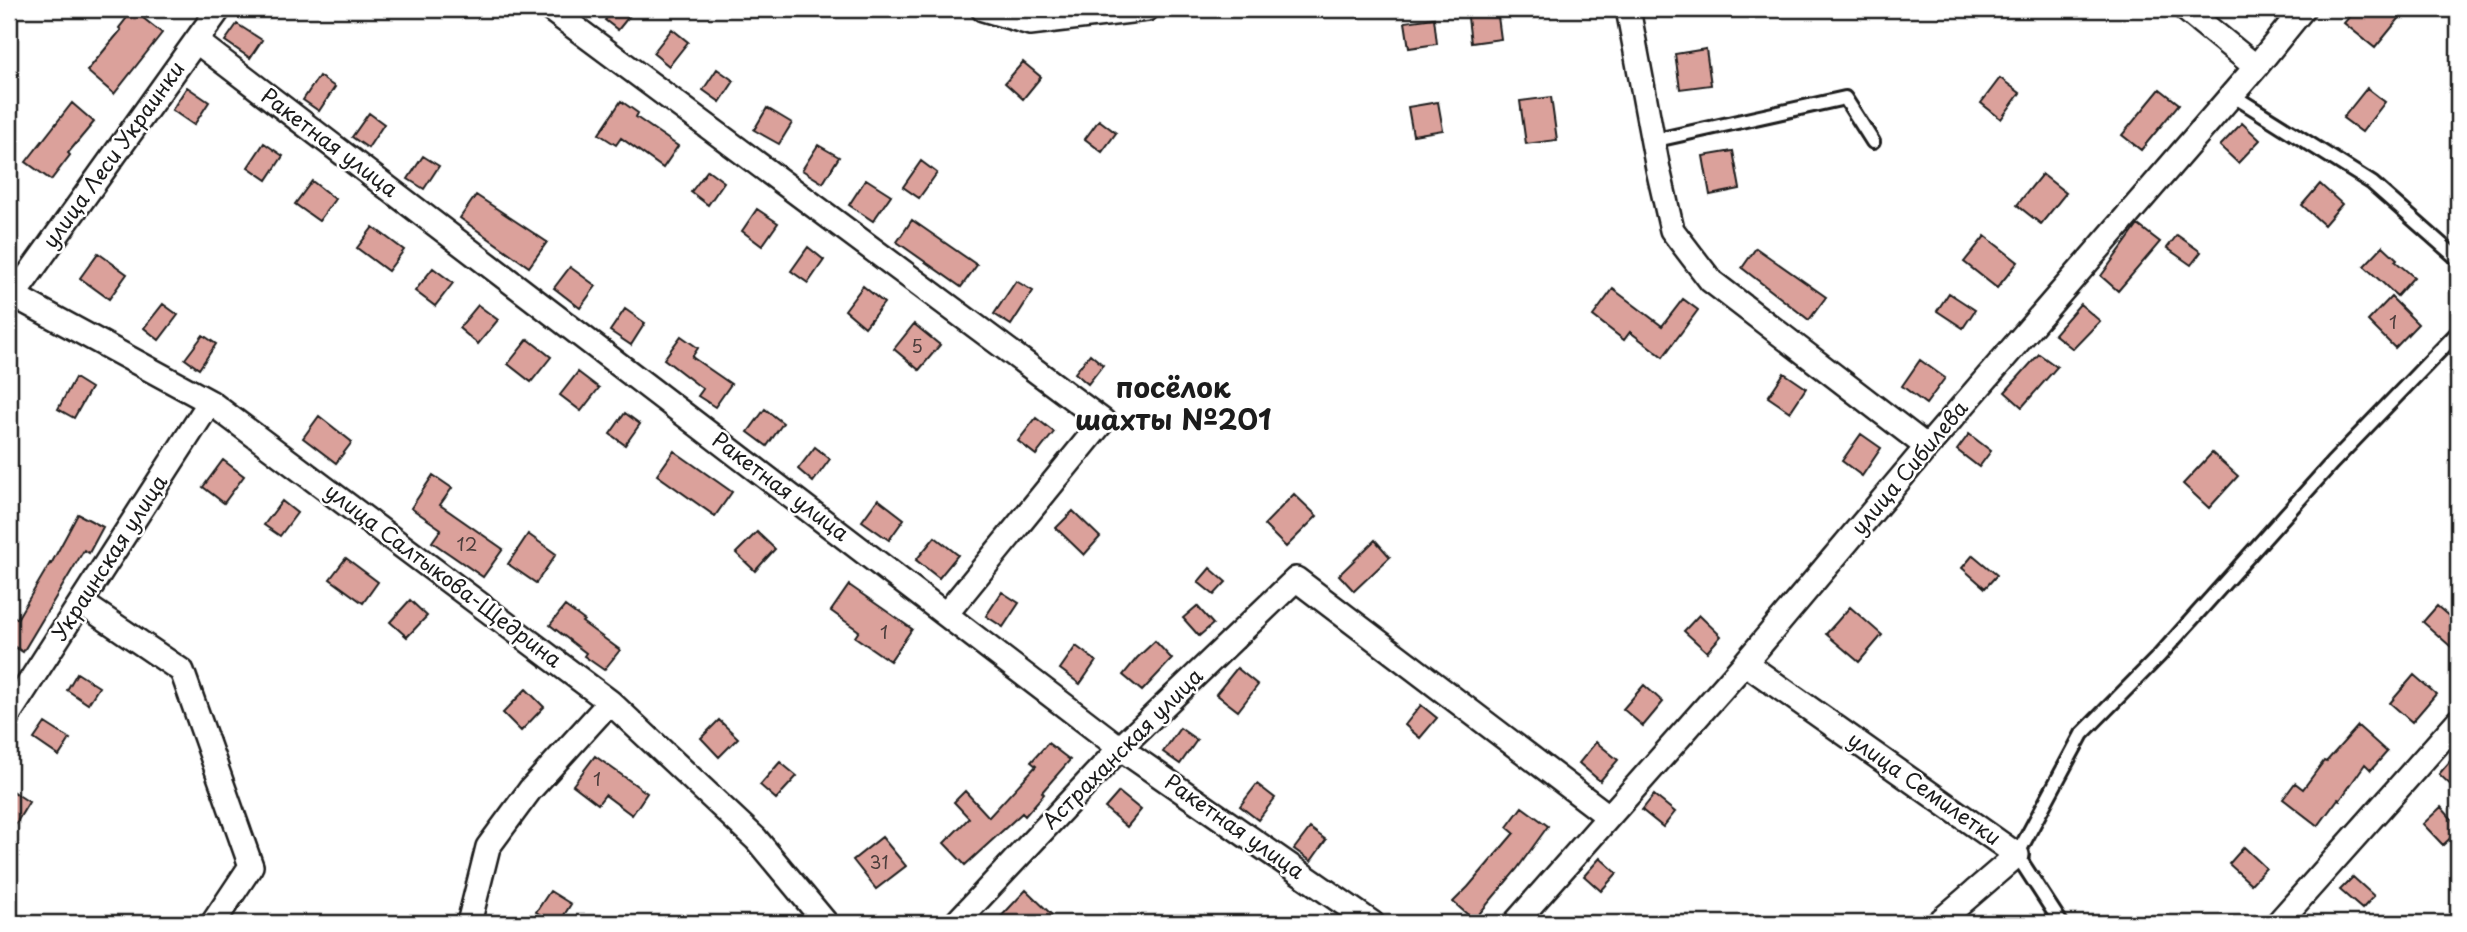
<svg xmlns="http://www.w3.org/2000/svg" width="2467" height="932" viewBox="0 0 2467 932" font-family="'Playpen Sans',sans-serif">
<rect width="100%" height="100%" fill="#fff"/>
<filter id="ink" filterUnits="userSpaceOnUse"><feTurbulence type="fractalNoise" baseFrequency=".0143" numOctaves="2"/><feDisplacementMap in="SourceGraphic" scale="14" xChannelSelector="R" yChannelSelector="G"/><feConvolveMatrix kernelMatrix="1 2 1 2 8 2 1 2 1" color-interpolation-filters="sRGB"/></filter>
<g filter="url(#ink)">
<!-- building -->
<path fill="#dba19b" stroke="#1c1c1c" stroke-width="2" d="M614,9h21l-17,21 -13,-10z
M1467,9h30l4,30 -30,4z
M2356,9h51l-32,39 -31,-25z
M133,10l29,23 -48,61 -27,-23 34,-41 -2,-2z
M1434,18l3,26 -28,4 -4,-26z
M237,24l25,16 -12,18 -25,-17z
M672,29l16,13 -19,24 -16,-13z
M1706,49l5,36 -31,4 -5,-35z
M1023,62l18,15 -18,22 -18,-16z
M717,69l17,12 -14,21 -17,-12z
M319,76l16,11 -16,24 -16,-11z
M2000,78l20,15 -19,26 -20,-16z
M187,87l22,15 -15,23 -22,-15z
M2367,88l18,14 -23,30 -19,-14z
M2160,89l19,15 -38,46 -19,-15z
M1551,97l6,43 -31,4 -6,-43z
M621,101l17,12 -2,4 42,29 -15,22 -42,-30 -5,7 -17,-11z
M1438,102l5,28 -30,5 -5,-28z
M72,103l22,19 -26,31 2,2 -19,25 -25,-18z
M767,108l25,15 -13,21 -25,-14z
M369,113l15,11 -16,24 -16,-11z
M1099,120l17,13 -14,19 -17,-13z
M2242,123l18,17 -22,23 -18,-17z
M264,143l19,13 -16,24 -19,-13z
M818,145l21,12 -16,26 -21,-13z
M1733,151l7,38 -30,6 -7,-39z
M423,156l16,10 -15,23 -16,-10z
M921,161l16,12 -18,25 -16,-11z
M708,170l16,12 -16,23 -17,-13z
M2042,174l24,19 -25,31 -24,-19z
M866,179l25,16 -18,26 -24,-16z
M312,181l23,18 -16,22 -24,-17z
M2320,184l22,20 -18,21 -22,-20z
M476,195l71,47 -18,25 -69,-49z
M757,209l21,14 -16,23 -20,-15z
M912,220l65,45 -16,22 -64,-45z
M2138,225l22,17 -42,49 -17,-15z
M373,227l31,23 -16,21 -31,-23z
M2177,235l24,17 -10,13 -24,-17z
M1985,236l33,26 -21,26 -33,-26z
M2383,246l14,13 -2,2 19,16 -17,19 -33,-30z
M808,247l16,13 -16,23 -17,-12z
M1756,248l70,49 -17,23 -67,-52z
M98,253l29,21 -18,25 -29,-21z
M570,267l26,19 -16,22 -26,-20z
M433,268l20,15 -18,23 -20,-15z
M1016,281l17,10 -22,34 -17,-11z
M863,286l21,17 -19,24 -20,-17z
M1613,289l49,37 21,-27 15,11 -35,47 -33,-25 -6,8 -31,-24z
M1949,293l26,17 -12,18 -26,-17z
M2391,297l27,27 -23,24 -27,-27z
M163,304l15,11 -19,25 -15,-12z
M2080,304l20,17 -27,28 -19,-15z
M478,305l20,15 -20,24 -19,-16z
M625,309l20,14 -14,22 -21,-14z
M914,324l26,21 -21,25 -25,-21z
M203,335l13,9 -17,25 -14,-10z
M681,336l17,12 -6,9 39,27 -16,23 -17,-11 5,-7 -39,-30z
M528,339l23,18 -20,25 -23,-18z
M1090,354l13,11 -15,19 -13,-11z
M2039,354l18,13 -35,40 -17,-15z
M1920,360l25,18 -19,26 -24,-18z
M578,372l21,16 -18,23 -21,-16z
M1784,373l22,15 -16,24 -22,-15z
M75,378l16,10 -17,30 -16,-9z
M765,409l18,14 -16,23 -19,-14z
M625,413l15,11 -15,21 -15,-11z
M319,416l33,26 -16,21 -33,-25z
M1036,418l18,14 -18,23 -18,-14z
M1861,434l20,14 -19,28 -20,-15z
M1969,434l22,17 -12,16 -22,-17z
M815,447l15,12 -17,23 -15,-13z
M674,451l58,41 -17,24 -58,-41z
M2212,453l26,23 -29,32 -26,-24z
M223,460l21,16 -20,27 -21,-16z
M433,475l19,13 -12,17 63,44 -20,28 -51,-35 9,-13 -30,-21z
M1294,494l23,22 -31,31 -22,-22z
M878,499l26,20 -15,21 -27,-19z
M282,501l15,12 -17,23 -16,-11z
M1073,511l27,26 -16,18 -28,-27z
M78,514l25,13 -14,26 -5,-3 -61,102 -14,-9v-16l6,-10 2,2 33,-56 1,1z
M757,532l18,17 -20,22 -19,-18z
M528,534l28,20 -20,29 -28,-19z
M935,537l23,18 -19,23 -23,-18z
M1375,540l15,17 -36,34 -15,-16z
M1973,555l24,20 -12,13 -23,-20z
M346,558l32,24 -15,21 -33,-24z
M1210,568l16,14 -12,13 -16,-13z
M849,585l63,44 -22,32 -35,-24 4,-6 -28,-20z
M1002,592l17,11 -16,24 -17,-11z
M410,600l17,16 -20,21 -17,-15z
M565,606l19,14 -2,2 38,28 -16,20 -20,-14 2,-3 -36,-28z
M1197,606l16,18 -14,12 -16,-18z
M2437,606l21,18v29l-35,-31z
M1850,607l32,28 -23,27 -33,-28z
M1699,615l22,21 -14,16 -23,-21z
M1155,641l17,18 -30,32 -19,-16 14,-17z
M1076,646l20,15 -16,23 -20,-15z
M1237,668l21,17 -20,26 -22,-17z
M77,673l22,14 -11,17 -21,-14z
M2414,675l22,19 -24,28 -22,-19z
M1644,685l19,17 -20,24 -20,-17z
M526,689l18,18 -23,24 -18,-18z
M1421,705l16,13 -17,20 -15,-13z
M719,720l19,18 -19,19 -18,-19z
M45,723l25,16 -11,17 -25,-17z
M2358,726l29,26 -16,18 -6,-6 -25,36 -2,-1 -20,27 -35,-27 12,-16 8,6 21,-28 2,1z
M1180,728l17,12 -17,24 -17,-12z
M1596,742l22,18 -18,21 -21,-18z
M1048,743l22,17 -28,32 2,2 -19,22 -3,-3 -57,52 -21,-22 25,-25 -15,-16 11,-11 24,26 47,-51 -5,-4z
M2458,752v40l-19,-18z
M595,756l52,37 -15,22 -27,-20 -7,9 -25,-19z
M780,762l17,14 -21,23 -16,-14z
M1257,784l18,14 -17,22 -18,-14z
M9,789l20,13 -20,33z
M1119,792l22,18 -14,17 -22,-19z
M1654,795l21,17 -12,15 -21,-17z
M1522,807l26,19 -31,43 -43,51 -21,-18 15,-15 46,-54 -7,-6z
M2441,807l17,19v5l-15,14 -20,-21z
M1310,828l16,12 -15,21 -17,-12z
M882,837l24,29 -30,23 -23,-29z
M2244,847l22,21 -15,16 -22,-20z
M1600,858l17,15 -16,18 -17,-15z
M2353,877l21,19 -12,13 -22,-19z
M1026,890l26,25 -8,8h-49z
M550,891l21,13 -12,19h-4l-19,-11z"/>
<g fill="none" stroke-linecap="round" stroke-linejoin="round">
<!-- lane casing -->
<g stroke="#1c1c1c" stroke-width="18">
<path id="lane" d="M2232,95l140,88 86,76
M1652,141l193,-43 28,44
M2061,923l-44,-68 65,-121 77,-78 173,-193 126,-131"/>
</g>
<!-- street casing -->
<g stroke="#1c1c1c" stroke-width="28">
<path id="street" d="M550,9l553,412 -157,193
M983,9l47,14 117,-14
M1628,9l30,160 14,61 39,51 216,166
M2185,9l71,58
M196,41l924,707 252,175
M9,293l201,109 400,300 146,137 70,84
M9,302l210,-293
M82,603l100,68 69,195 -38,57
M1745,663l272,192 -79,68
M9,714l201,-312
M469,923l19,-76 42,-57 80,-88
M956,923l164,-175 176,-169 312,237
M1515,923l230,-260 182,-216 329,-380 47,-58
M2278,923l180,-202"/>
</g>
<!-- lane -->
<use href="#lane" stroke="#fff" stroke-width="12"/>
<!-- street -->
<use href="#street" stroke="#fff" stroke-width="23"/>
</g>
</g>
<g text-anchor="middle" stroke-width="5" stroke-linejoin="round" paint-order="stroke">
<!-- number labels -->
<g font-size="18" fill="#4c3d3c">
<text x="2393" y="329">1</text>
<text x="917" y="353">5</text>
<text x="467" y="551">12</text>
<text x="884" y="639">1</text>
<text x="597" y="786">1</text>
<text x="879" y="869">31</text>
</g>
<!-- street labels -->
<g font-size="21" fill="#1c1c1c" stroke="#fff">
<text transform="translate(329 143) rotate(37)" y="7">Ракетная улица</text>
<text transform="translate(114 155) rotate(-54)" y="7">улица Леси Украинки</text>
<text transform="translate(1910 468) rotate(-50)" y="7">улица Сибилева</text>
<text transform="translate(780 487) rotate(37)" y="7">Ракетная улица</text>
<text transform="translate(110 558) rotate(-57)" y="7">Украинская улица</text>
<text transform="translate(443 576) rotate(37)" y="7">улица Салтыкова-Щедрина</text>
<text transform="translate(1123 749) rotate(-45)" y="7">Астраханская улица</text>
<text transform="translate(1924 789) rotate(35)" y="7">улица Семилетки</text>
<text transform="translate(1234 827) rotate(35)" y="7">Ракетная улица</text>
</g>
<!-- district labels -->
<g font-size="28" font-weight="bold" fill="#1c1c1c" stroke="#fff">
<text x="1173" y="398">посёлок<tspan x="1173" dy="32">шахты №201</tspan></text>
</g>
</g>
<!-- margin -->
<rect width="2467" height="932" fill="none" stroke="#fff" stroke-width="35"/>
<rect x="18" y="18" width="2432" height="897" fill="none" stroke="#1c1c1c" stroke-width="2.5" filter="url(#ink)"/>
</svg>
